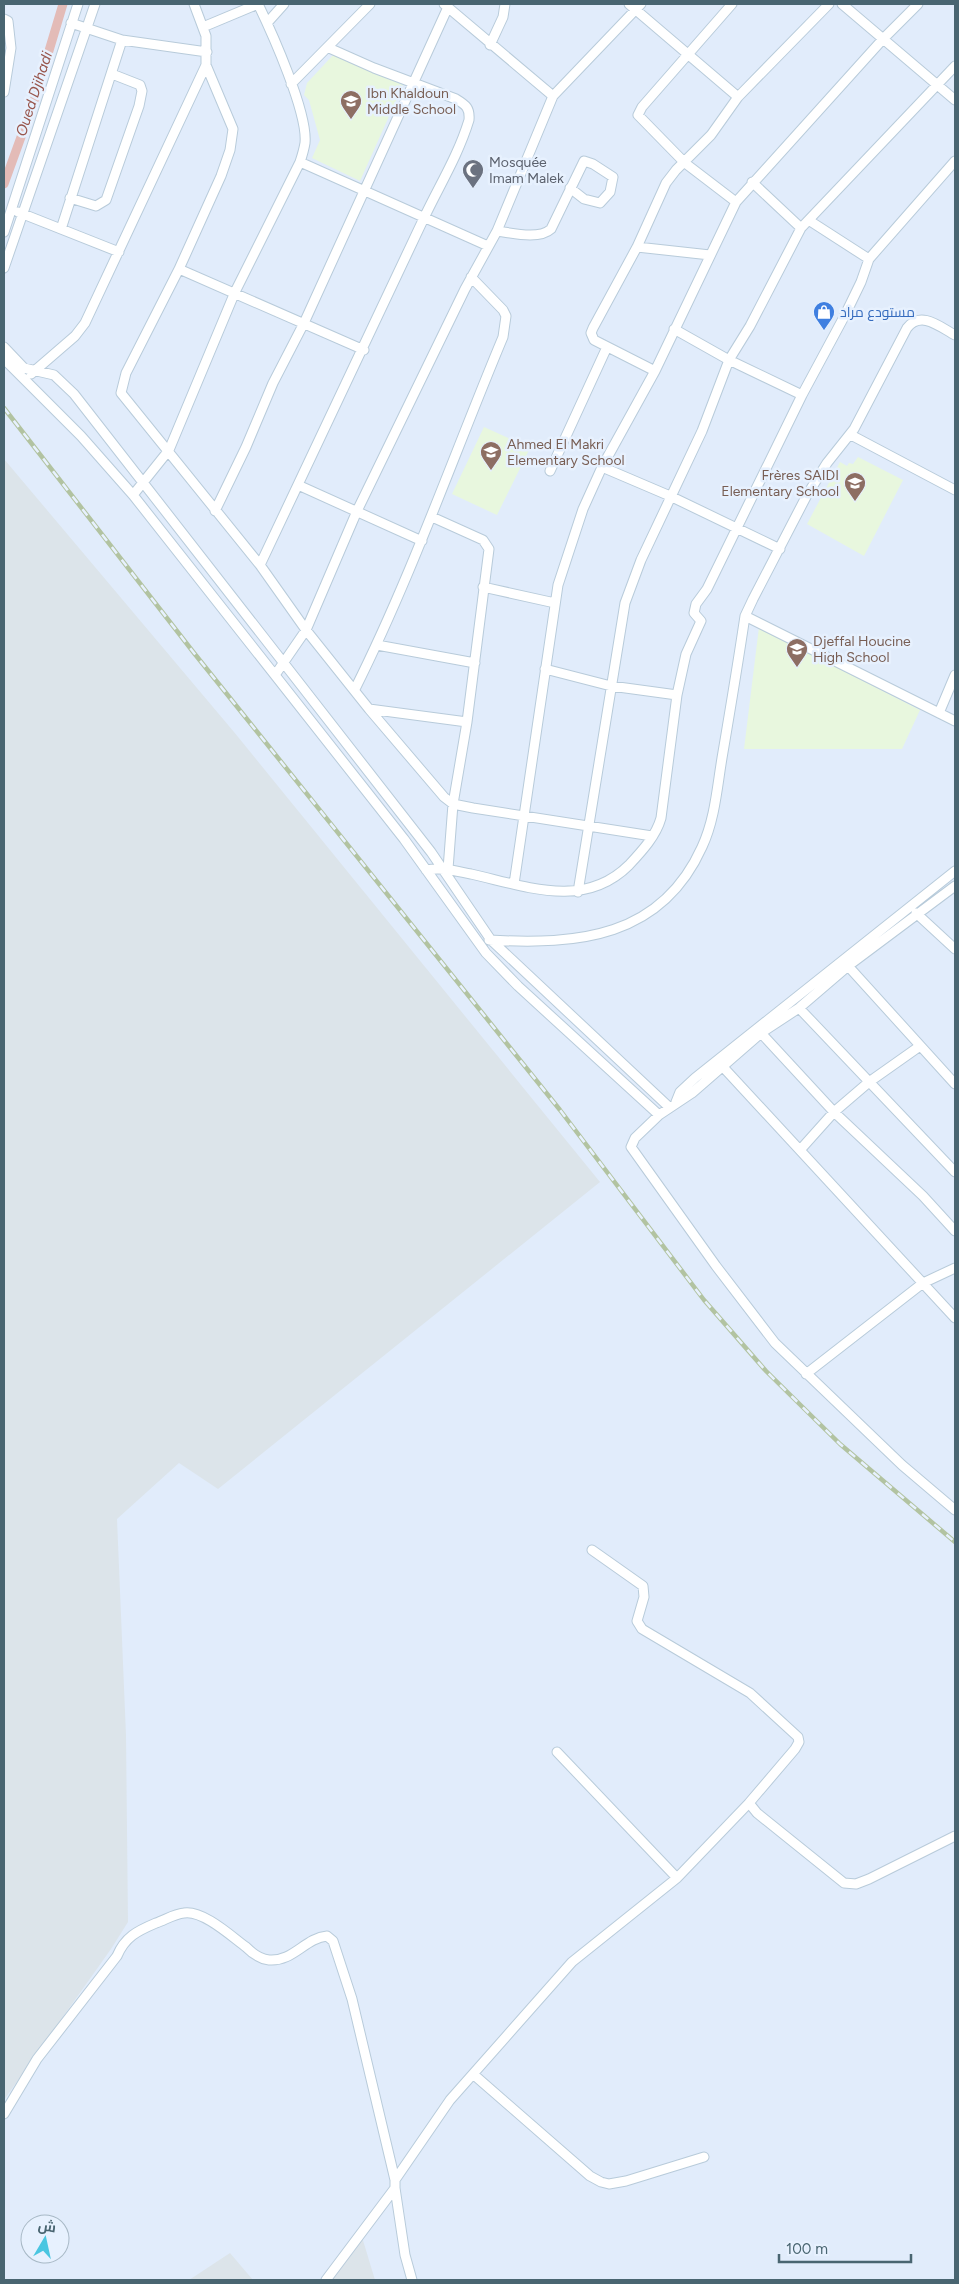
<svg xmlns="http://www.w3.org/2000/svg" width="959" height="2284" viewBox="0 0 959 2284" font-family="Figtree,Cairo,sans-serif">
<rect width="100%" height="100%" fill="#e1ecfb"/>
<!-- industrial -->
<path fill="#dce4ea" d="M4,459l230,273 366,450 -382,307 -39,-26 -62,56 9,216 2,187 -17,27 -107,151z
M362,2237l13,43h-54z
M230,2253l23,27h-64z"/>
<!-- education -->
<path fill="#e8f7de" d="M334,54l69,31 -43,96 -48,-23 8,-18 -11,-40 -5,-5 3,-12z
M484,427l46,21 -33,67 -45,-21z
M858,457l45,23 -39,76 -57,-32 33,-62 7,4 2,-3 4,1z
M759,627l161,83 -18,39h-158z"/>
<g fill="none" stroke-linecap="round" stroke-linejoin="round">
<!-- canal -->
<path stroke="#e3bbb7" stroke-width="9" d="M4,184l29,-80 30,-100"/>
<!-- minor casing -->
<g stroke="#b8cbda" stroke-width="11">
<path id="minor" d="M444,4l109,92
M629,4l109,93
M732,4l-90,103 -4,8 47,48 51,39
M842,4l113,96
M4,19l4,2 3,27 -7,44
M71,23l51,17 85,12
M267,23l17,-19
M203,27l55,-23
M490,45l13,-28 2,-13
M206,65l27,64 -3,21 -9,26 -42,93 -53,104 -5,20 139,172 46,65 63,79 75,88 9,7 20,4 179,28
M291,84l79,-80
M300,162l188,84
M752,182l49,46
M70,198l26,8 10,-6 33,-94 3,-15 -2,-6 -28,-11
M18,212l101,40
M810,221l59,38
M61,229l61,-189
M497,231c15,2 42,9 54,-2l33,-68 9,3 20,13 -3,15 -10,11 -16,-4 -14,-11
M4,232l74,-228
M637,247l73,8
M4,268l91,-264
M179,269l185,81
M674,329l55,31 73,35
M4,347l20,21 30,7 20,19 357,458 60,88 178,167
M4,359l77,77 52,59 271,344 82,114 32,33 141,129
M655,371l-61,-31 -3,-7 2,-5 44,-81 29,-64 10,-13 35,-35 27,-38 91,-93
M31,374l44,-38 10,-13 121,-258v-29l-12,-32
M851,435l104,55
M602,467l68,29 110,53
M550,471l57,-124
M298,485l124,56
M133,495l36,-45 66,-158 65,-130c2,-6 4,-13 5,-19 3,-30 -33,-110 -47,-139
M215,511l31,-64 27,-64 31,-60 144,-316
M432,517l51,23 6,9 -22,173 -14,82 -5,65
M260,565c55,-115 109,-230 163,-345 16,-34 35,-64 46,-100 1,-12 -3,-15 -13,-21l-82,-31 -45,-20
M483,587l72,16
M745,616l210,105
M377,645l98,18
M545,669l66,17 66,9
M275,675l31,-45 51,-119 108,-222 32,-58 56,-135 88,-92
M355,689c57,-114 99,-235 148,-352l3,-21 -3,-6 -32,-33
M369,709l98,13
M939,713l16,-38
M426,870c16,-3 29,1 45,4 54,12 113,36 158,-9 13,-14 27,-29 32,-47l16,-123 9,-41 15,-33 -7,-8 2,-9 11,-15 95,-194 43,-80 16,-33 8,-23 86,-98
M514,884l44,-299 25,-76 19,-42 53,-96 81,-169 147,-163 35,-35
M955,886l-107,80 -49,42 -38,25 -69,60 -33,22 -24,23 -4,9 85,119 59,77 127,122 53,45
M578,892l47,-289 16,-43 61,-129 27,-71 21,-34 51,-98 154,-162
M916,913l39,36
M489,940c89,5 172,-2 213,-93 13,-28 15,-59 20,-89 8,-47 16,-95 23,-142l8,-17 54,-104 20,-32 27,-34 53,-101c14,-18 33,-1 48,7
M848,966l107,118
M799,1008l156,164
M761,1033l73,79 89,84 32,35
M723,1067l232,251
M676,1102l4,-10 15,-14 260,-207
M800,1150l34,-38 35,-30 51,-36
M806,1374l117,-91 32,-15
M592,1550l51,36 1,11 -7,24 5,8 108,64 48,44 1,5 -4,7 -46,54
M557,1752l120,126
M473,2074l117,102 11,6 8,2 17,-3 78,-24
M4,2114l33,-55 80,-103c8,-19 20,-25 39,-33 9,-3 18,-9 28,-10 19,-3 47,23 62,34 6,6 14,12 23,13 24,2 36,-22 58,-24l6,5 19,58 43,181
M395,2188l10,67 7,25
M326,2280l69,-92v-8l55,-80 122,-138 105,-84 72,-75 8,10 87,70 12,1 13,-5 86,-43"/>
</g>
<!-- minor -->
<use href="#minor" stroke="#fff" stroke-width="9"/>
<!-- rail casing -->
<g stroke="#b2c3a1" stroke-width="4.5">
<path id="rail" d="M4,408l190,245 366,457 144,190 62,71 74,73 115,98"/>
</g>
<!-- rail -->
<use href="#rail" stroke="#e7f1fe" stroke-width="2.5" stroke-dasharray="8" stroke-linecap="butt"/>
</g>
<!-- icons -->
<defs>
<g id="school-pin" transform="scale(1.125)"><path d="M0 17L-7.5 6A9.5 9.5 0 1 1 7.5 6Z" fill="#8d6e63" stroke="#e7f1fe"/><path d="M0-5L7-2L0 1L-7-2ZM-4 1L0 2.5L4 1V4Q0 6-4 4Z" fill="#fff"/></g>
<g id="mosque-pin" transform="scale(1.125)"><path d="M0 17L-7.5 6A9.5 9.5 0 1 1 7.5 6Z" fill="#6b7280" stroke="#e7f1fe"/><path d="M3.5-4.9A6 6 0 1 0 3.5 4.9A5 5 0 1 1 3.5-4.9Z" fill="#fff"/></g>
<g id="shop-pin" transform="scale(1.125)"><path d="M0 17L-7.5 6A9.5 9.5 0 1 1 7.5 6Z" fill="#3f7fe0" stroke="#e7f1fe"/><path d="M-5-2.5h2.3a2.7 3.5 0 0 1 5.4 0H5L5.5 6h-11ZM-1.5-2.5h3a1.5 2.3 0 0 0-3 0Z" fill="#fff"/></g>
</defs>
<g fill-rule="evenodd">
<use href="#school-pin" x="351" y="101"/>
<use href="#mosque-pin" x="473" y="170"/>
<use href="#shop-pin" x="824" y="312"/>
<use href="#school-pin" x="491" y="452"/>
<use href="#school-pin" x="855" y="483"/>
<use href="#school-pin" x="797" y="649"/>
</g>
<g text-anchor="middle" stroke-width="5" stroke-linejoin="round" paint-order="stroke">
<!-- education labels -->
<g font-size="14" fill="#785e54" stroke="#e7f1fe" text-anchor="start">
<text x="367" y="98">Ibn Khaldoun<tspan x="367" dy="16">Middle School</tspan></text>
<text x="507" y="449">Ahmed El Makri<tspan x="507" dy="16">Elementary School</tspan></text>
<text x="839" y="480" text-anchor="end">Frères SAIDI<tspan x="839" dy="16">Elementary School</tspan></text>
<text x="813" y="646">Djeffal Houcine<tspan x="813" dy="16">High School</tspan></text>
</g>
<!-- worship labels -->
<g font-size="14" fill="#5b616d" stroke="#e7f1fe" text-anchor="start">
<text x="489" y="167">Mosquée<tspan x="489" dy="16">Imam Malek</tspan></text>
</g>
<!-- shop labels -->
<g font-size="14" fill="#366cbe" stroke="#e7f1fe" text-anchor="start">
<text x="840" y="317">مستودع مراد</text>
</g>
<!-- water labels -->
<g font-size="15" font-style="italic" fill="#98564d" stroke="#e7f1fe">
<text transform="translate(34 94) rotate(-72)" y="5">Oued Djihadi</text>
</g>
</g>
<!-- border -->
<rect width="959" height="2284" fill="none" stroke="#496571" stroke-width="10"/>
<!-- north arrow -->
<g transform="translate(45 2239) rotate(9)"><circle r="24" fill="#e7f1fe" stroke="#a8b9c6"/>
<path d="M0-4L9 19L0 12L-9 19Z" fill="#4ac6e1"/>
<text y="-8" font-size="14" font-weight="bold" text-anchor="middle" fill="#496571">ش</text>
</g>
<!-- scale -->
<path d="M779 2254v8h132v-8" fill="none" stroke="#496571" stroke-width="2.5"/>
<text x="786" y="2254" font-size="15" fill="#496571" stroke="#e7f1fe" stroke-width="4" paint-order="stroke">100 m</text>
</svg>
